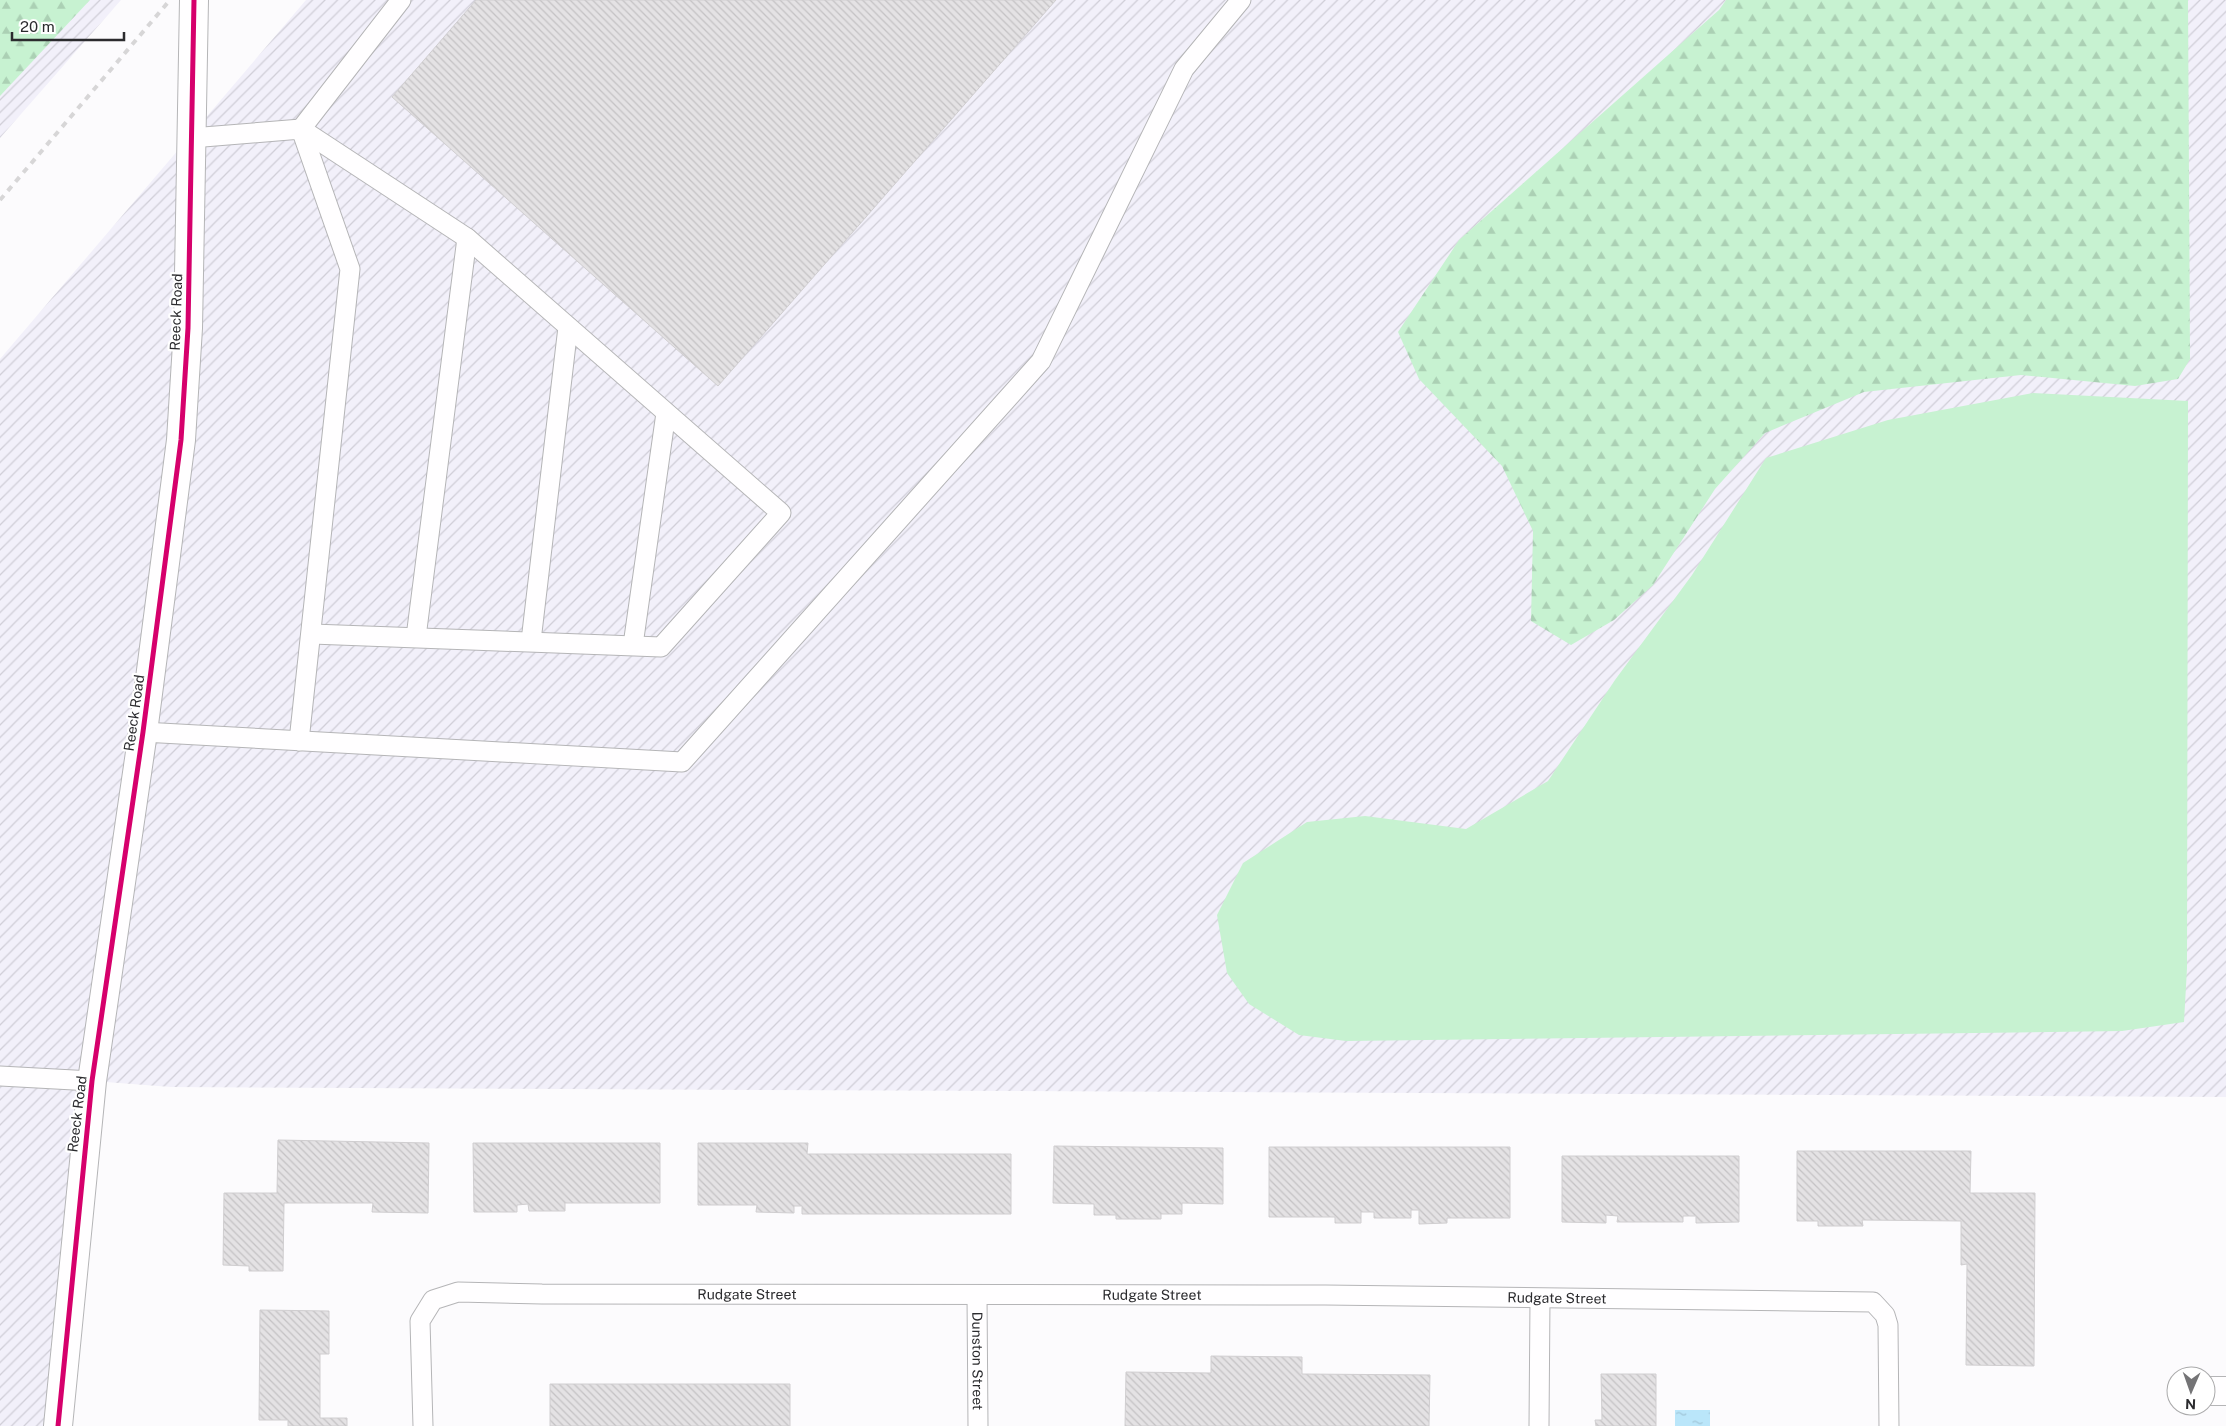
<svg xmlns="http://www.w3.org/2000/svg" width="2226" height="1426" viewBox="0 0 2226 1426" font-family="'Public Sans',sans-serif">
<defs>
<pattern id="industrial-furrows" width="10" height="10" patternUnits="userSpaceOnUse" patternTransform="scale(1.25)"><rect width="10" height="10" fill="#f2f0fa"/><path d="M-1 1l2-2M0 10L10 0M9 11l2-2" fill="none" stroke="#d0ced7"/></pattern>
<pattern id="forest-firs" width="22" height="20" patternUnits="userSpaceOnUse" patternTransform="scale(1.25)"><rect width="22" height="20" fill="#c7f2d1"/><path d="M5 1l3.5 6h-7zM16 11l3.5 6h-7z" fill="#abd0b4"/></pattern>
<pattern id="water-ripples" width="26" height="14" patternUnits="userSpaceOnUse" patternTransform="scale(1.25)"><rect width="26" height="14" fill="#bae6fa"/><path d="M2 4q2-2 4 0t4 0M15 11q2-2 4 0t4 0" fill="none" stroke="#a0c5d7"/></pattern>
<pattern id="building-back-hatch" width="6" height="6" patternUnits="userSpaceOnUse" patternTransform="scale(1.25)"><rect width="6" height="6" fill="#e4e2e4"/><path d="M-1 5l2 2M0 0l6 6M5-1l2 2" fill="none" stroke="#c4c2c4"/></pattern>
</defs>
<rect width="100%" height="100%" fill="#fcfbfd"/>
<!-- industrial -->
<path fill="url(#industrial-furrows)" d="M0,0h121l-121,138z
M306,0h1920v1097l-2055,-10 -78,-6 -34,345h-59v-1067z"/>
<!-- grass -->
<path fill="#c7f2d1" d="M2033,393l155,8 -1,567 -3,54 -62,9 -776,10 -47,-6 -50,-31 -22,-31 -10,-58 26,-52 64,-41 58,-6 101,13 82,-48 67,-101 77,-105 74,-117 122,-38z"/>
<!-- forest -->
<path fill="url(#forest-firs)" d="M0,0h90l-90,96z
M1726,0h462l2,359 -12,20 -43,7 -114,-11 -157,17 -99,41 -50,56 -62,96 -39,35 -43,25 -40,-24 2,-90 -31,-65 -83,-87 -21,-47 61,-92 260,-230z"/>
<!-- water -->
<path fill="url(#water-ripples)" d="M1675,1410h35v16h-35z"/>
<!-- building -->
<path fill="url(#building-back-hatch)" stroke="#d0ced0" d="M476,0h580l-338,386 -326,-289z
M278,1140l151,3 -1,70 -56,-1 1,-9h-89l-1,68h-34v-5l-26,-1 1,-72h53z
M473,1143h187v60h-95v8h-36l-1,-7 -11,1v7h-43z
M698,1143h110l-1,11h204v60h-209v-8h-8v7l-38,-1 1,-7h-59z
M1054,1146l169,2v56l-41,-1v11h-21v5h-45v-4h-22v-11l-41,-1z
M1269,1147h241v71h-63v5l-28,1v-14h-8v8h-37v-6h-13v11h-26v-6h-66z
M1797,1151h174l-1,42h65l-1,173 -68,-1 1,-101 -6,1v-44l-99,-1 1,6h-45v-5h-21z
M1562,1156h177v66l-43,1v-7h-13v6h-66l1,-6 -12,-1v8l-44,-1z
M260,1310l69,1v43h-9v64h27v8h-59v-6h-29z
M1211,1356l91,1v17l128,1 -1,51h-304l1,-54 85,1z
M1601,1374h55v52h-60l-1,-6h7z
M550,1384h240v42h-240z"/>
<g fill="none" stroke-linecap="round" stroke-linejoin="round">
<!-- lane casing -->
<g stroke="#b5b5b7" stroke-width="21">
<g id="lane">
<path d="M191,138l110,-9 49,140 -51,472"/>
<path d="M312,634l349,13 120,-134 -314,-275 -166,-109 100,-129"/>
<path d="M416,637l51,-399"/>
<path d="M531,641l37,-314"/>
<path d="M633,645l33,-232"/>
<path d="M143,732l539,30 359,-401 143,-292 57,-69"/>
<path d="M0,1076l92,5"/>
<path id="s1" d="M977,1295l1,131"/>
<path id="s2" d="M423,1426l-3,-105 13,-21 25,-8 84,2 783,1 548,7 12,13 3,10 1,101"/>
<path d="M1539,1426l1,-127"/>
</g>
</g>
<!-- street casing -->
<g stroke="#b5b5b7" stroke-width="30">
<path id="street" d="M2207,1391h19"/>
</g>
<!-- secondary casing -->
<g stroke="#b5b5b7" stroke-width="30">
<path id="secondary" d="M58,1426l34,-345 51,-349 38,-292 7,-112 6,-328"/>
</g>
<!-- lane -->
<use href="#lane" stroke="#fffeff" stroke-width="19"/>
<!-- street -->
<use href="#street" stroke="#fffeff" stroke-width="28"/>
<!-- secondary -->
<use href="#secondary" stroke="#fffeff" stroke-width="28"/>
<!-- rail -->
<path stroke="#d7d6d7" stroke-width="4" stroke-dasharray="6 6" stroke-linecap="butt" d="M0,200l170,-200"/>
<!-- cycleway casing -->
<g stroke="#fff" stroke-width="8">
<path id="cycleway" d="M58,1426l34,-345 51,-349 38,-292 7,-112 6,-328"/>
</g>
<!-- cycleway -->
<use href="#cycleway" stroke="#d6006c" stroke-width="5"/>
</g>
<g text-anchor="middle" stroke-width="4.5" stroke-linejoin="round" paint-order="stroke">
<!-- street labels -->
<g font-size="14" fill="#2b2b2e" stroke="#fff">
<text transform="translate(176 312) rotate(-88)" y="5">Reeck Road</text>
<text transform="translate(134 713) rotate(-82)" y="5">Reeck Road</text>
<text transform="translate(77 1114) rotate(-83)" y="5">Reeck Road</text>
<text dy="5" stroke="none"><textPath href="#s2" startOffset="445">Rudgate Street</textPath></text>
<text dy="5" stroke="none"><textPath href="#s2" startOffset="850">Rudgate Street</textPath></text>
<text dy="5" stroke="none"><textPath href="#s2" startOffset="1255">Rudgate Street</textPath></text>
<text dy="5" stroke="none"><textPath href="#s1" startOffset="66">Dunston Street</textPath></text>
</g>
</g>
<!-- north arrow -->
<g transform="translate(2191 1391) rotate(182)"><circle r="24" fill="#ffffff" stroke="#aaaaab"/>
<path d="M0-4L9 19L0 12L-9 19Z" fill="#747476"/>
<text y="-8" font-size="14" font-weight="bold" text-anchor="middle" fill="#2b2b2e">N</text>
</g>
<!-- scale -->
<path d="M12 32v8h112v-8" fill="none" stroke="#2b2b2e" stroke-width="2.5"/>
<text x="20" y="32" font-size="15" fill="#2b2b2e" stroke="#ffffff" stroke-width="4" paint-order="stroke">20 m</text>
</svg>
